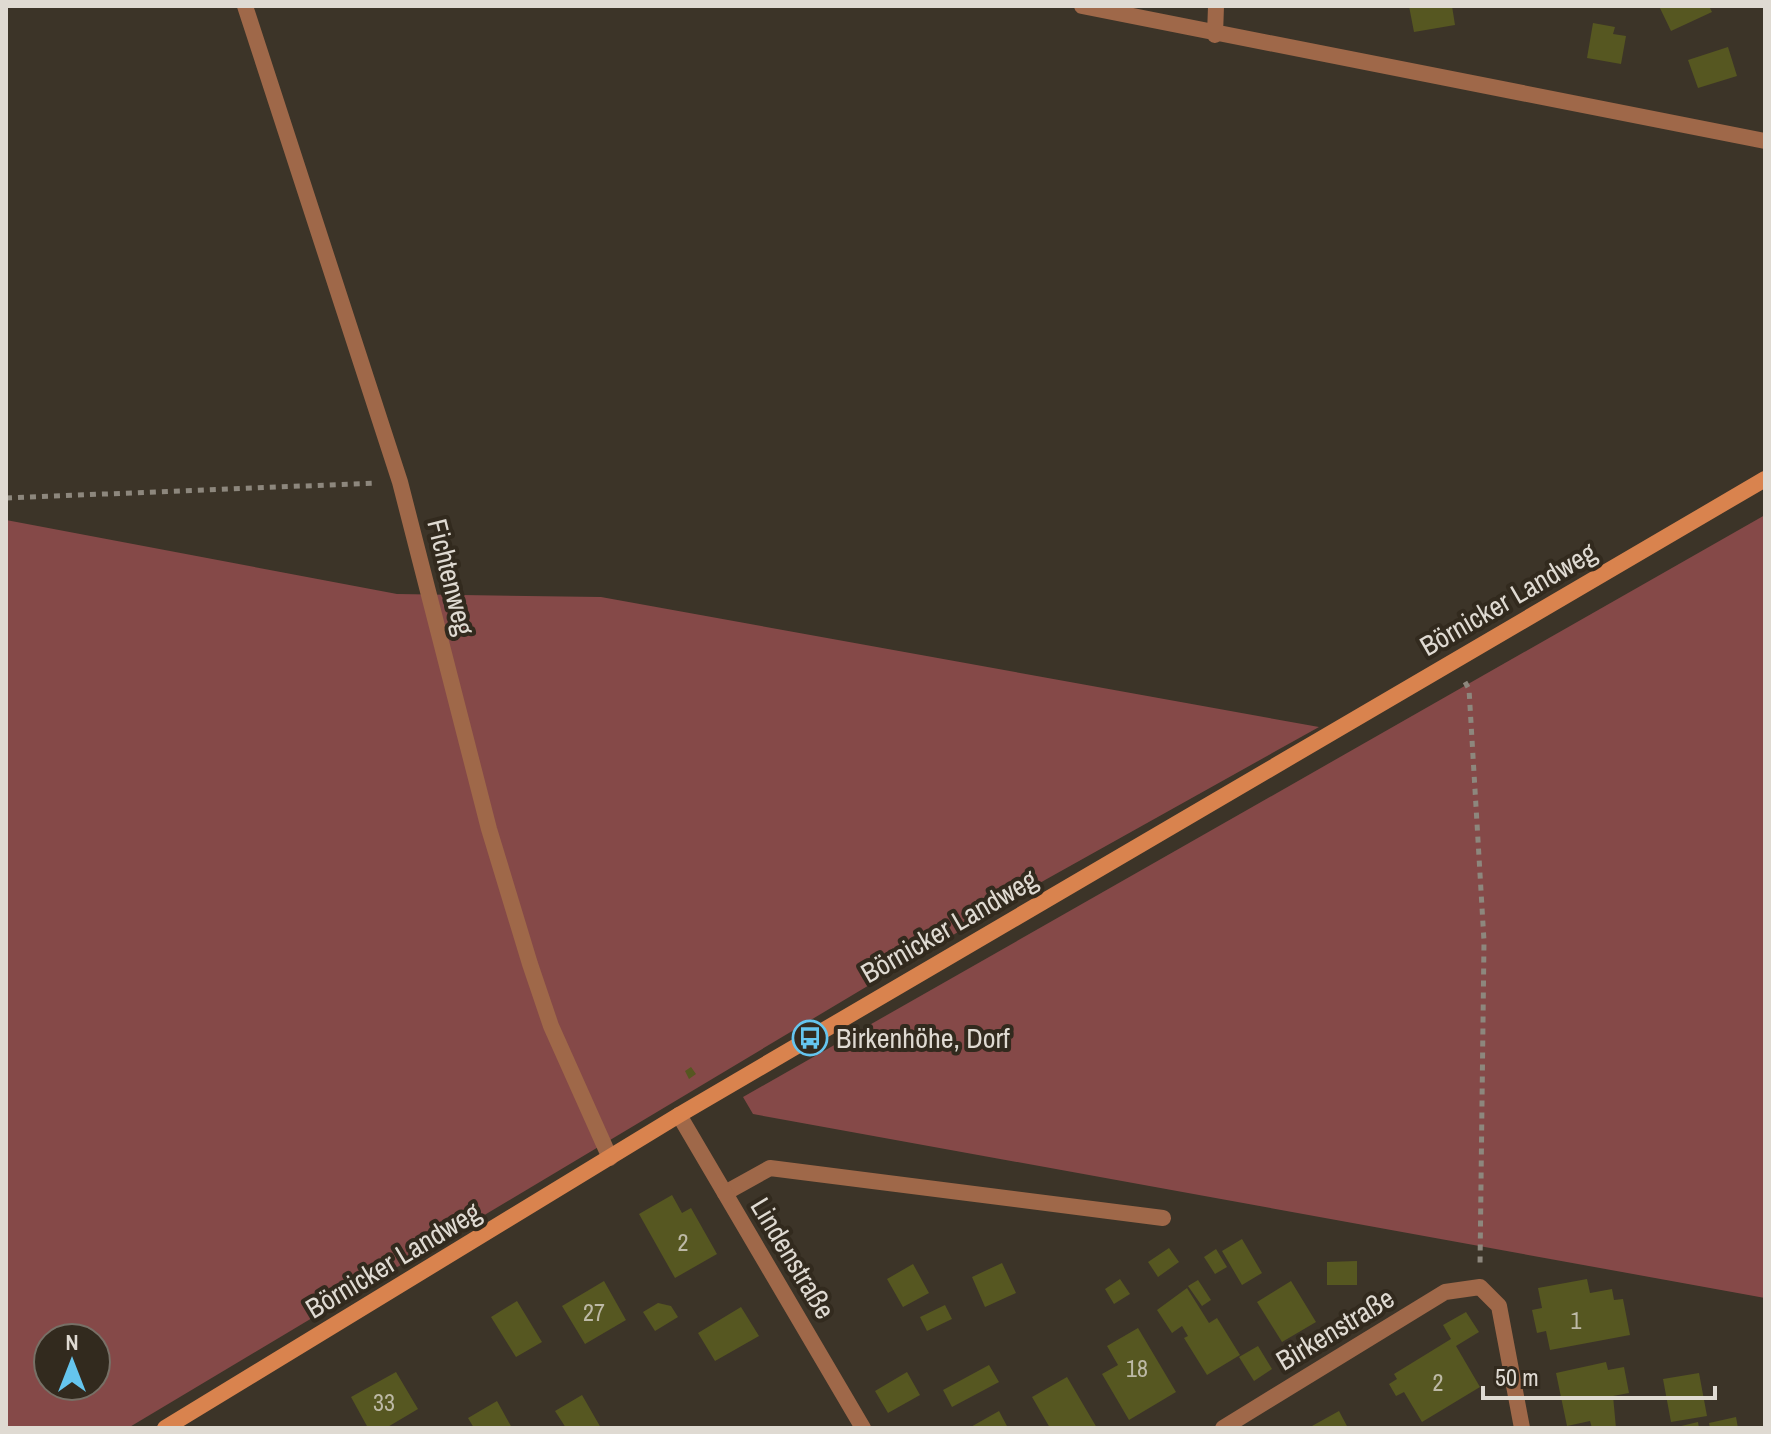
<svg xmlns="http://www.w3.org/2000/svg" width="1771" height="1434" viewBox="0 0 1771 1434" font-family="'Archivo Narrow',sans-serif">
<rect width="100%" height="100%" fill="#3c3428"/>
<!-- green -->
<path fill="#854948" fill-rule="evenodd" d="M1765,515v783l-1012,-184 -10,-17z
M6,520l391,74 204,3 718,130 -274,153 -917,548h-122zM48,1338h48v48h-48z"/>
<!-- building -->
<path fill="#565721" d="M1409,6h43l3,19 -41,7z
M1659,6h50l3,6 -41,19z
M1593,23l22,4 -2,7 13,2 -5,28 -34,-6z
M1728,47l9,29 -39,12 -10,-28z
M691,1067l5,7 -7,5 -4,-8z
M672,1195l10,18 9,-5 26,46 -42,24 -36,-64z
M1242,1239l20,34 -20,12 -20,-34z
M1169,1248l10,14 -21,15 -10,-15z
M1216,1249l11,18 -12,7 -11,-17z
M1357,1261v24h-30v-23z
M1002,1263l14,30 -31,14 -13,-30z
M913,1264l16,29 -26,14 -16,-28z
M1120,1279l10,15 -16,10 -9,-15z
M1587,1279l3,14 22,-4 2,11 9,-1 7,36 -80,15 -4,-19 -9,2 -5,-23 10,-2 -4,-20z
M1198,1280l13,20 -9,6 -14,-20z
M604,1281l22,39 -41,24 -23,-38z
M1291,1281l25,41 -34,20 -25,-40z
M1187,1288l22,35 8,-5 23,37 -33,20 -23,-37 4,-2 -6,-10 -10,7 -15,-23z
M517,1301l25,41 -26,15 -25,-40z
M658,1303l13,3 7,11 -23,14 -12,-19z
M945,1305l7,14 -25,12 -7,-14z
M741,1307l18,29 -44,25 -17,-28z
M1466,1312l13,20 -23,14 24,41 -58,35 -18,-30 -8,4 -7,-12 8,-5 -3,-5 57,-35 -8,-14z
M1138,1328l38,64 -47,28 -27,-46 16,-9 -11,-19z
M1258,1346l14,23 -18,12 -15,-24z
M1606,1362l2,8 16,-3 5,26 -16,3 3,32h-24l-2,-7 -23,5 -11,-53z
M989,1365l10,17 -47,25 -9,-17z
M396,1372l22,37 -32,19h-18l-17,-31z
M907,1372l13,23 -32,18 -13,-22z
M1699,1373l8,43 -36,6 -8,-43z
M1067,1377l30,51h-47l-18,-31z
M582,1395l19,33h-35l-11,-17z
M497,1401l15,27h-38l-6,-10z
M999,1411l9,17h-39z
M1339,1411l9,17h-35l-1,-2z
M1736,1417l2,11h-28l-1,-5z
M1698,1422l1,6h-22v-1z"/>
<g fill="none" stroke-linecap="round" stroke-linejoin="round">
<!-- path -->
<path stroke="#8d877d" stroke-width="5" stroke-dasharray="6 6" stroke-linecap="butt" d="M6,498l371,-15
M1465,682l4,7 15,252 -4,325"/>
<!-- lane -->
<path stroke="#9f6849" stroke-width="16" d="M725,1193l45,-25 393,50"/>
<!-- street -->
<path stroke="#9f6849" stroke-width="16" d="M245,6l155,476 89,347 41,135 21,62 59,132
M1082,6l683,135
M1215,35l1,-29
M679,1115l184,313
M1223,1428l222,-136 35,-5 19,19 23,122"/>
<!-- secondary -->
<path stroke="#d9834e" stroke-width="16" d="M165,1428l514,-313 1086,-636"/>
</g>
<!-- icons -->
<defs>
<g id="bus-ring" transform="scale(1.8)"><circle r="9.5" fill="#322a1e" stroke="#65c5ee" stroke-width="1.5"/><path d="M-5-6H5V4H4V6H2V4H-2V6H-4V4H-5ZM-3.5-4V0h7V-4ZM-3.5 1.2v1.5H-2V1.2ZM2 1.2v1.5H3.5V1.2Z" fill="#65c5ee"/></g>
</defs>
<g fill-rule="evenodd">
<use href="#bus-ring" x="810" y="1038"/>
</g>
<g text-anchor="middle" stroke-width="8" stroke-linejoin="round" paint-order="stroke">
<!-- number labels -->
<g font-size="24" fill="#bdb9a6">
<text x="683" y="1251">2</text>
<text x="594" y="1321">27</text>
<text x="1576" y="1329">1</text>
<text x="1137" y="1377">18</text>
<text x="1438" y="1391">2</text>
<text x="384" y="1411">33</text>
</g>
<!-- street labels -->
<g font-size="28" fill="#dfdad2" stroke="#322a1e">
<text transform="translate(451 577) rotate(76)" y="10">Fichtenweg</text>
<text transform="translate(1508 599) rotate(-30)" y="10">Börnicker Landweg</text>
<text transform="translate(949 926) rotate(-30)" y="10">Börnicker Landweg</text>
<text transform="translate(793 1258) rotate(59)" y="10">Lindenstraße</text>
<text transform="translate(393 1260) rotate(-31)" y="10">Börnicker Landweg</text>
<text transform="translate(1335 1329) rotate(-31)" y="10">Birkenstraße</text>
</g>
<!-- poi labels -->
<g font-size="28" fill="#dfdad2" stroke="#322a1e" text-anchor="start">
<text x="836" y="1048">Birkenhöhe, Dorf</text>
</g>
</g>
<!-- border -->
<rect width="1771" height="1434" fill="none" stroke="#dfdad2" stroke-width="16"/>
<!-- north arrow -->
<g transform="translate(72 1362)"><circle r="38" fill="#322a1e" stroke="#777066" stroke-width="2"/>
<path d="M0-6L14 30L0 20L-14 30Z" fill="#65c5ee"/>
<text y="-12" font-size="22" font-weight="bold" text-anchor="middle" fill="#dfdad2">N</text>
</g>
<!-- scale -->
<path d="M1483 1386v12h232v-12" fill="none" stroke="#dfdad2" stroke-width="4"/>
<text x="1495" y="1386" font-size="24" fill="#dfdad2" stroke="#322a1e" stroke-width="6" paint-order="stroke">50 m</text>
</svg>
